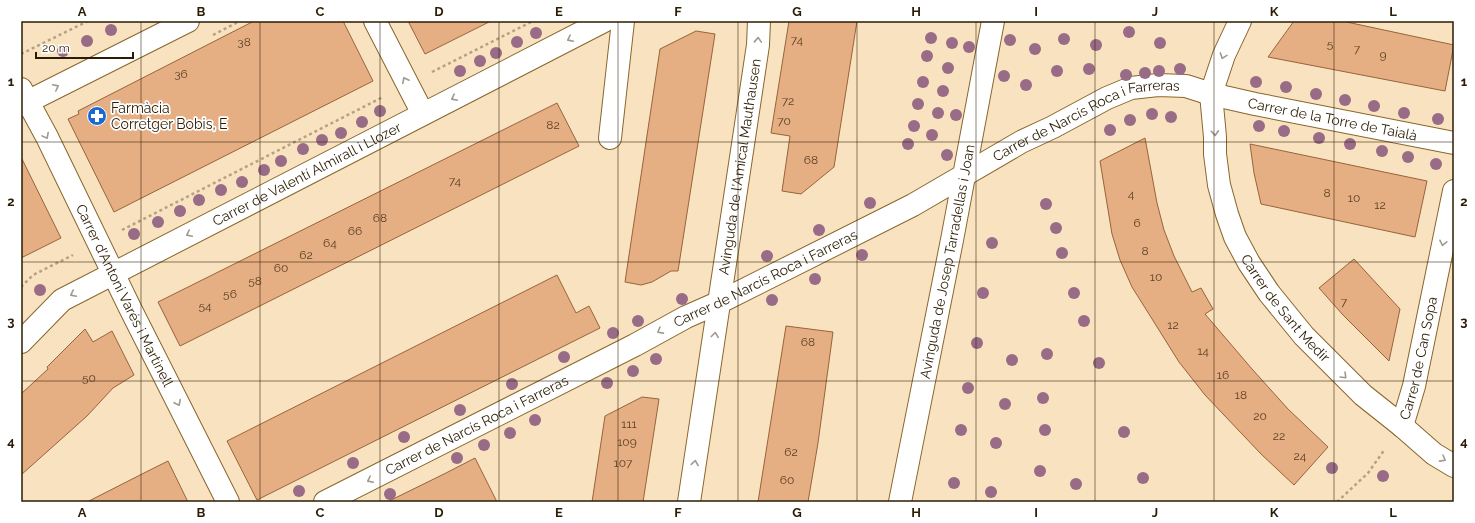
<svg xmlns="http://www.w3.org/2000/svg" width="1475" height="523" viewBox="0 0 1475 523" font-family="Raleway,sans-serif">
<rect width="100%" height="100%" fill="#f9e2bf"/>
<!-- building -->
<path fill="#e6ae83" stroke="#97643b" d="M254,21h89l30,60 -259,131 -46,-93 11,-5 -1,-3z
M408,21h83l-66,33z
M789,21h68l-23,146 -33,27 -19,-3 8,-55 -19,-3z
M1294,21h48l112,24 -9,46 -177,-34z
M696,31l19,3 -37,237h-7l-19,11 -11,3 -16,-3 35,-233z
M557,103l22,43 -399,200 -22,-44z
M1145,138l12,65 7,27 10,26 18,36 9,-4 12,21 -8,5 47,55 36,40 40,38 -34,38 -33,-31 -56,-59 -26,-33 -47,-75 -12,-27 -8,-26 -12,-73z
M1250,144l177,37 -12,56 -154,-33 -7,-31z
M21,157l40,81 -40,20z
M1354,259l46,50 -11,52 -46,-46 -24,-27z
M557,275l19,38 13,-7 11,22 -343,172 -30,-59z
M786,326l47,6 -15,111 -10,59h-50z
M85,329l8,13 19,-11 22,44 -21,13 -26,28 -66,59v-81l27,-25 -1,-2z
M642,397l17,2 -16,103h-51l13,-86z
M475,458l22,44h-110l59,-29z
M168,461l20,41h-101l57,-29z"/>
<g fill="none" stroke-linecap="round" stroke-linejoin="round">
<!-- minor casing -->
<g stroke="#88662c" stroke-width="24">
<g id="minor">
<path d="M375,21l48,93"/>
<path id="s1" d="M1240,21l-16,34 -13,39 4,43v17l4,31 8,29 8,23 14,26 20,30 35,43 59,59 39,31 32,28 20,12"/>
<path id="s2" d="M21,89l26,48 83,171 98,194"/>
<path d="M610,138l13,-117"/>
<path id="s3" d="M21,342l41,-42 542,-279"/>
<path id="s4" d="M1402,426l12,-40 40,-195"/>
<path id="s5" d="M325,502l310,-157 51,-28 34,-15 193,-97 108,-63 32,-15 54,-29 24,-10 27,-3 28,1 25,8 44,10 199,39"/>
<path id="s6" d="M689,502l69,-457 1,-24"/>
</g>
</g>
<!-- major casing -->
<g stroke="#88662c" stroke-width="24">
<g id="major">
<path d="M21,105l167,-84"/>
<path id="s7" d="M900,502l52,-262 41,-219"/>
</g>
</g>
<!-- path -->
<path stroke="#b6a282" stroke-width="2.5" stroke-dasharray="3 3" stroke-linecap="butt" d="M213,35l27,-14
M21,54l67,-33
M432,72l101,-51
M122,230l261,-133
M21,287l12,-12 40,-20
M1337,502l31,-29 17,-24"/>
<!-- minor -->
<use href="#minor" stroke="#fff" stroke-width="22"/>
<!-- major -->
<use href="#major" stroke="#fff" stroke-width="22"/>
</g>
<!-- trees -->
<g fill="#986b86">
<circle cx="111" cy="30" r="6"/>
<circle cx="1129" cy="32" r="6"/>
<circle cx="536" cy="33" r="6"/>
<circle cx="931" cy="38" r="6"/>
<circle cx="1064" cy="39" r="6"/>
<circle cx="1010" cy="40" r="6"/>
<circle cx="87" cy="41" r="6"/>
<circle cx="517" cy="42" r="6"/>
<circle cx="952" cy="43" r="6"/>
<circle cx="1160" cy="43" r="6"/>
<circle cx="1096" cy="45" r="6"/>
<circle cx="969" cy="47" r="6"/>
<circle cx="1035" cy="49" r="6"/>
<circle cx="63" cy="51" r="6"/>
<circle cx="496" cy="53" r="6"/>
<circle cx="927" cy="56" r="6"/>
<circle cx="480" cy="61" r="6"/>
<circle cx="948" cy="68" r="6"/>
<circle cx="1089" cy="69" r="6"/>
<circle cx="1180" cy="69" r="6"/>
<circle cx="460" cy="71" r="6"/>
<circle cx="1057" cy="71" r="6"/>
<circle cx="1159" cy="71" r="6"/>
<circle cx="1145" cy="73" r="6"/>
<circle cx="1126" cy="75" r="6"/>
<circle cx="1004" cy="76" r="6"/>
<circle cx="923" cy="82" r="6"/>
<circle cx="1256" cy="82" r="6"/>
<circle cx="1026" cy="85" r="6"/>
<circle cx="1286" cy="87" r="6"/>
<circle cx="943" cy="91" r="6"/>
<circle cx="1316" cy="94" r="6"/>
<circle cx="1345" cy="100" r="6"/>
<circle cx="918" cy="104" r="6"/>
<circle cx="1374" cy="106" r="6"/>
<circle cx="380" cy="111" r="6"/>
<circle cx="938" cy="113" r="6"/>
<circle cx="1404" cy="113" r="6"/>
<circle cx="1152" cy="114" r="6"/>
<circle cx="956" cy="115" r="6"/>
<circle cx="1171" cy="117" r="6"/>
<circle cx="1438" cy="119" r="6"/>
<circle cx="1130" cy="120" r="6"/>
<circle cx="362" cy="122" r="6"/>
<circle cx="914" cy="126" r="6"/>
<circle cx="1259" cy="126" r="6"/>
<circle cx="1110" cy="130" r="6"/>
<circle cx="1284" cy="131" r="6"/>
<circle cx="341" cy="133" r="6"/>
<circle cx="932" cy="135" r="6"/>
<circle cx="1319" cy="138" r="6"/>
<circle cx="322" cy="140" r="6"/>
<circle cx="908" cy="144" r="6"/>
<circle cx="1350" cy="144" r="6"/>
<circle cx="303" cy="149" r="6"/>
<circle cx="1382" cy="151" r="6"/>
<circle cx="947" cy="155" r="6"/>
<circle cx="1408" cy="157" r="6"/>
<circle cx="281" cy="161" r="6"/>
<circle cx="1436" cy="164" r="6"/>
<circle cx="264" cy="170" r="6"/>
<circle cx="242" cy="182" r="6"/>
<circle cx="221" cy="190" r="6"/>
<circle cx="199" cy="200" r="6"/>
<circle cx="870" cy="203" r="6"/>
<circle cx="1046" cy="204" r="6"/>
<circle cx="180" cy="211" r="6"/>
<circle cx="158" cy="222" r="6"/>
<circle cx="1056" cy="228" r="6"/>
<circle cx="819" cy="230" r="6"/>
<circle cx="134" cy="234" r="6"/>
<circle cx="992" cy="243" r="6"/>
<circle cx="1062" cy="253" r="6"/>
<circle cx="862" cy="255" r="6"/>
<circle cx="767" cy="256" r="6"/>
<circle cx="815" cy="279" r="6"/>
<circle cx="40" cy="290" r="6"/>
<circle cx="983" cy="293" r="6"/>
<circle cx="1074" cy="293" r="6"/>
<circle cx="682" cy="299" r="6"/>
<circle cx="772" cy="300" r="6"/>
<circle cx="638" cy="321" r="6"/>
<circle cx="1084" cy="321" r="6"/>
<circle cx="613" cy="333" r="6"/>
<circle cx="977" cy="343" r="6"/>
<circle cx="1047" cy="354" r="6"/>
<circle cx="564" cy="357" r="6"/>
<circle cx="656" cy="359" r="6"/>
<circle cx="1012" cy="360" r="6"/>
<circle cx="1099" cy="363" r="6"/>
<circle cx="633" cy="371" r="6"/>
<circle cx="607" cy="383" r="6"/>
<circle cx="512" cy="384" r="6"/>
<circle cx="968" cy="388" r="6"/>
<circle cx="1043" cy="398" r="6"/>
<circle cx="1005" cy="404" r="6"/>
<circle cx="460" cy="410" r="6"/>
<circle cx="535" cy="420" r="6"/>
<circle cx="961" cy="430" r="6"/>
<circle cx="1045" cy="430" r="6"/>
<circle cx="1124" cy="432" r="6"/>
<circle cx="510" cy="433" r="6"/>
<circle cx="404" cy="437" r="6"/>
<circle cx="996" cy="443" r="6"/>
<circle cx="484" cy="445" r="6"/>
<circle cx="457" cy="458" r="6"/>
<circle cx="353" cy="463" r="6"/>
<circle cx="1332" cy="468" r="6"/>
<circle cx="1040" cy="471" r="6"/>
<circle cx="1383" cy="476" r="6"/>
<circle cx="1143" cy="478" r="6"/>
<circle cx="954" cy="483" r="6"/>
<circle cx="1076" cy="484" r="6"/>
<circle cx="299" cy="491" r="6"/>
<circle cx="991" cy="492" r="6"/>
<circle cx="390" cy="494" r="6"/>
</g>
<!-- one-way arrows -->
<defs><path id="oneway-chevron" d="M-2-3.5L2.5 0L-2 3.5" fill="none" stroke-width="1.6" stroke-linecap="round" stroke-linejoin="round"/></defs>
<g stroke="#a0998e">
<use href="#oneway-chevron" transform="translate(570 39) rotate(153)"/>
<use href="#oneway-chevron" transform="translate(758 40) rotate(-88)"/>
<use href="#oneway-chevron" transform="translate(1223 56) rotate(110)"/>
<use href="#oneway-chevron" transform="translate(405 80) rotate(-117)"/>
<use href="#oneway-chevron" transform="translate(56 87) rotate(-27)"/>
<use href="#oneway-chevron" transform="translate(454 98) rotate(153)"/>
<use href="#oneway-chevron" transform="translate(1215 133) rotate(86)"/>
<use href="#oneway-chevron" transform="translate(46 136) rotate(62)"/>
<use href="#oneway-chevron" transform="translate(189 234) rotate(153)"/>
<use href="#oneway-chevron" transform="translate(1443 243) rotate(102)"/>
<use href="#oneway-chevron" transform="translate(73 294) rotate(153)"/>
<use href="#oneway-chevron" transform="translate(660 331) rotate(151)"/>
<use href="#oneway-chevron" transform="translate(715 335) rotate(-82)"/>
<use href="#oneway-chevron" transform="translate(1344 376) rotate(45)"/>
<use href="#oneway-chevron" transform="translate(178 403) rotate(63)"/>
<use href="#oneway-chevron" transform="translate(1443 459) rotate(29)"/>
<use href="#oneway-chevron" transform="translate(695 463) rotate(-81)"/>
<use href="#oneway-chevron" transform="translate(370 480) rotate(153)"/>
</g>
<!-- grid -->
<path fill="none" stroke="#2b1d05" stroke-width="1" stroke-opacity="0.55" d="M141,21v481M260,21v481M380,21v481M499,21v481M618,21v481M738,21v481M857,21v481M976,21v481M1095,21v481M1214,21v481M1334,21v481M21,142h1433M21,262h1433M21,381h1433"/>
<!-- icons -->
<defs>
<g id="pharmacy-disc" transform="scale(1)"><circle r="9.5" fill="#1b68d3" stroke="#fff"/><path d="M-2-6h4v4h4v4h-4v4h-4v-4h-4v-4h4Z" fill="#fff"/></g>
</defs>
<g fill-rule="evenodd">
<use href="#pharmacy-disc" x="97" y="116"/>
</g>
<g text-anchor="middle" stroke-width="3.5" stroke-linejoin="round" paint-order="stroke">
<!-- number labels -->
<g font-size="12" fill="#5a4124">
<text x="797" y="44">74</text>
<text x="244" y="46">38</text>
<text x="1330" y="48">5</text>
<text x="1357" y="53">7</text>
<text x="1383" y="59">9</text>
<text x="181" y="78">36</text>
<text x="788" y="105">72</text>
<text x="784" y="125">70</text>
<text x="553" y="129">82</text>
<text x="811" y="164">68</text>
<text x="455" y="185">74</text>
<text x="1327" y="197">8</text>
<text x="1131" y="198">4</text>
<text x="1354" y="202">10</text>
<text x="1380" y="209">12</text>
<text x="380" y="222">68</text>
<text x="1137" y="227">6</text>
<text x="355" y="235">66</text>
<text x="330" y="247">64</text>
<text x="1145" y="255">8</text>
<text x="306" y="259">62</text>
<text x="281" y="272">60</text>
<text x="1156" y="281">10</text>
<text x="255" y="285">58</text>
<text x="230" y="298">56</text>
<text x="1344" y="306">7</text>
<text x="205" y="310">54</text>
<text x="1173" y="329">12</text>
<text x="808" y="346">68</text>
<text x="1203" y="355">14</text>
<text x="1223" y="379">16</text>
<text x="89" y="382">50</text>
<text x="1241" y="399">18</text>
<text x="1260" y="420">20</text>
<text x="629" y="428">111</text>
<text x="1279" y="440">22</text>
<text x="627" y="446">109</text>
<text x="791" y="456">62</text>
<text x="1300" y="460">24</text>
<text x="623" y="467">107</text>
<text x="787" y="484">60</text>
</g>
<!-- poi labels -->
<g font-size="14" fill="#2b1d05" stroke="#fff" text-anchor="start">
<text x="111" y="113">Farmàcia<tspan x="111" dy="16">Corretger Bobis, E</tspan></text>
</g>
<!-- street labels -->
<g font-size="14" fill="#2b1d05" stroke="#fff">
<text dy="5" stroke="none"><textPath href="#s5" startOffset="1112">Carrer de la Torre de Taialà</textPath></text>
<text dy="5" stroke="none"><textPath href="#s5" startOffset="854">Carrer de Narcís Roca i Farreras</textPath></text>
<text dy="5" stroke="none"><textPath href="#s6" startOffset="339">Avinguda de l'Amical Mauthausen</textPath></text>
<text dy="5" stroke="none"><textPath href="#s3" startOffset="334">Carrer de Valentí Almirall i Llozer</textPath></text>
<text dy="5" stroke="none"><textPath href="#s7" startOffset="245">Avinguda de Josep Tarradellas i Joan</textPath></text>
<text dy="5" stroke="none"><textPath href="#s5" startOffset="494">Carrer de Narcís Roca i Farreras</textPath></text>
<text dy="5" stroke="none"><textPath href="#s2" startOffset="231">Carrer d'Antoni Varés i Martinell</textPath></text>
<text dy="5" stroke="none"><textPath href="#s1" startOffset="312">Carrer de Sant Medir</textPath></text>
<text dy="5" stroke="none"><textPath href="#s4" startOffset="70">Carrer de Can Sopa</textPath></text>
<text dy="5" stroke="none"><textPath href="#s5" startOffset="170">Carrer de Narcís Roca i Farreras</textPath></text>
</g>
</g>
<!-- border -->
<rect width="1475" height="523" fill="none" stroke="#ffffff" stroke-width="44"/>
<!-- scale -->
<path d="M36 52v6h97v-6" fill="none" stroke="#2b1d05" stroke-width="2"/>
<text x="42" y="52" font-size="12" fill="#2b1d05" stroke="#ffffff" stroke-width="3" paint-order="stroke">20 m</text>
<rect x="22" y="22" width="1431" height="479" fill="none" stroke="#2b1d05" stroke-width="1.5"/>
<g font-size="13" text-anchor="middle" font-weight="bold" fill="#2b1d05">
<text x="82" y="16">A</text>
<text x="201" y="16">B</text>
<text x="320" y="16">C</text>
<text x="439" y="16">D</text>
<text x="559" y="16">E</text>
<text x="678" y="16">F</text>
<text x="797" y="16">G</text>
<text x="916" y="16">H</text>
<text x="1036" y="16">I</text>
<text x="1155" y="16">J</text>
<text x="1274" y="16">K</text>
<text x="1393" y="16">L</text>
<text x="11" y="86">1</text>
<text x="1464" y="86">1</text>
<text x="11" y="206">2</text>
<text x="1464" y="206">2</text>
<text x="11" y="326">3</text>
<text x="1464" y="326">3</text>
<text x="11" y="446">4</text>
<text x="1464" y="446">4</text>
<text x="82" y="517">A</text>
<text x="201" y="517">B</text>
<text x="320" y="517">C</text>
<text x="439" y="517">D</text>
<text x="559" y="517">E</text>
<text x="678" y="517">F</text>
<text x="797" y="517">G</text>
<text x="916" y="517">H</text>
<text x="1036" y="517">I</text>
<text x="1155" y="517">J</text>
<text x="1274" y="517">K</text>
<text x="1393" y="517">L</text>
</g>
</svg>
